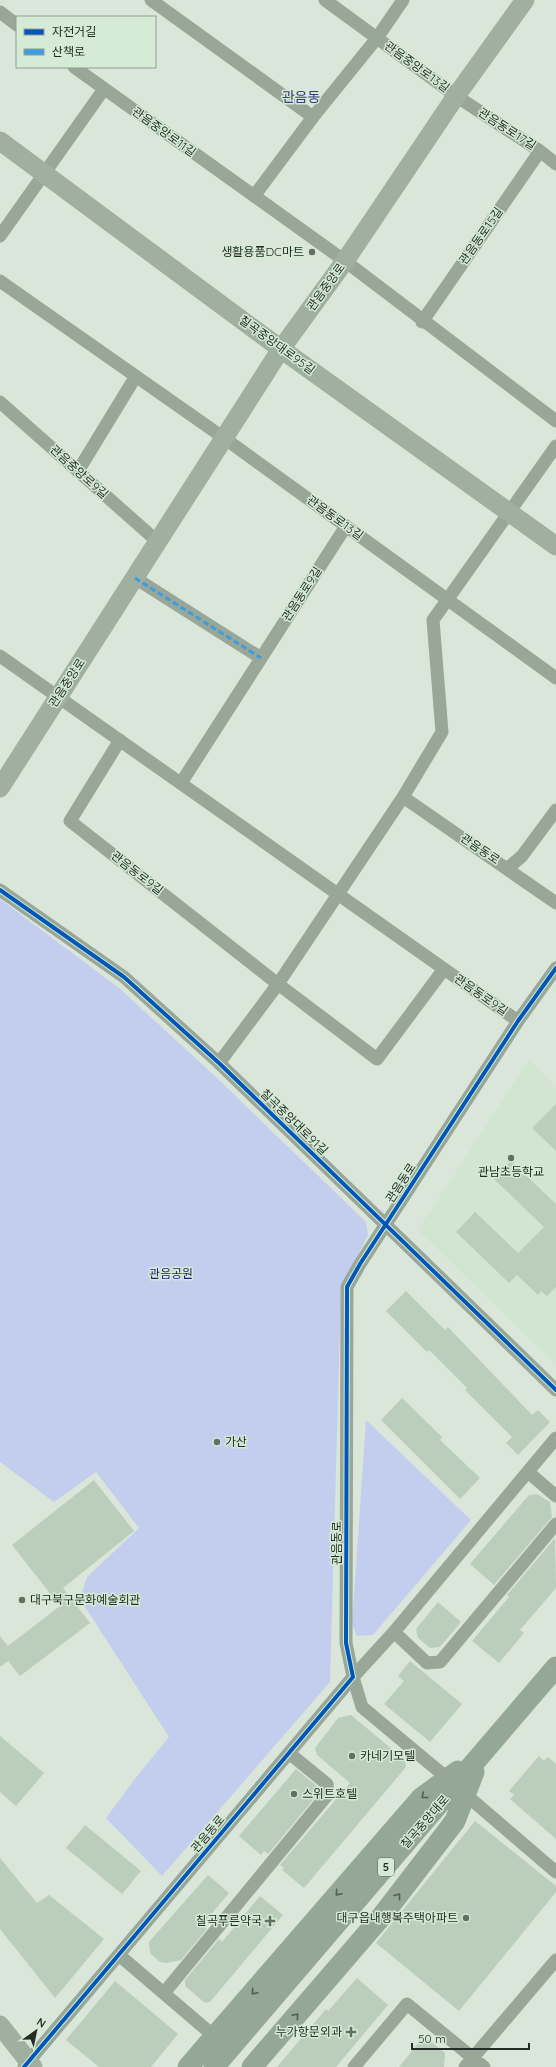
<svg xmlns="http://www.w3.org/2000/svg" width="556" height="2067" viewBox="0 0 556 2067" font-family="Quicksand,'Noto Sans KR',sans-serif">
<rect width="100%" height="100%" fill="#dae6da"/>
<!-- built -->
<path fill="#d1e5d1" d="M529,1060l27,26v279l-138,-135z"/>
<!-- green -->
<path fill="#c3ceee" d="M0,899l119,89 97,89 150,145 2,13 -27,55 -11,392 -168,194 -56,-58 28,-38 35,-43 -89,-138 7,-22 52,-49 -43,-56 -42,30 -54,-40z
M366,1420l105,100 -98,115 -16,1 -5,-12z"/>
<!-- building -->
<path fill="#bbcdbb" d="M556,1104v47l-24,-23z
M511,1161l45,43v83l-9,9 -6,-5 -3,4 -21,-20 -8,8 -53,-51 19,-20 43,41 26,-26 -50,-48z
M406,1291l39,39 3,-3 84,88 6,-5 12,12 -32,33 -12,-12 6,-6 -47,-47 2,-2 -38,-38 -2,2 -41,-41z
M402,1398l40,39 -2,3 40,38 -20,21 -79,-79z
M94,1480l40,51 -71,57 27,35 -70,53 -12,-15 -8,6v-31l8,10 52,-40 -48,-61z
M537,1494l13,8 2,15 -58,68 -24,-21 59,-69z
M555,1538l1,50 -36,42 4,3 -25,30 -27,-22 37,-44 -2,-2z
M438,1602l23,20 -21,25 -10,1 -12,-10 -2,-9z
M410,1661l52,43 -32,38 -46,-38 20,-23 -6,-5z
M351,1715l53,44 2,8 -102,121 -22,-18 2,-2 -4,-3 70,-82 -33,-28 -2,-7 23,-30z
M0,1736l44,37 -28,33 -16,-14z
M539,1756l5,5 4,-4 8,7v75l-46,-40 4,-4 -5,-4z
M296,1769l22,18v7l-50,60 -4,-3 -3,4 -22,-19z
M475,1821l81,65v6l-97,119 -83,-68z
M85,1825l56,46 -19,23 -56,-46z
M0,1858l37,45 12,-8 55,44 -49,59 -55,-69z
M208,1875l21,18 -27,32 5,4 -26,31 -15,3 -6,-1 -10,-9 -1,-11z
M260,1896l23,19 -73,87 -5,1 -20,-17v-6l34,-41 3,3z
M357,1978l31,27 -52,62h-59l49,-58 2,2z
M115,1981l63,53 -27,33h-52l-33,-27z
M424,2036l21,17 -1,14h-45z"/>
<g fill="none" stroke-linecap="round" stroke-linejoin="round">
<!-- street -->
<path stroke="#99a799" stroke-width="13" d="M151,0l162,117
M325,0l131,96 84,55 16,13
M0,12l17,13
M74,67l271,194 211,160
M254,196l59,-79 64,-79 26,-38
M0,236l104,-147
M0,281l224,157 332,240
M422,322l118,-171
M0,402l158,140
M78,471l58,-95
M135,578l126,80
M0,656l518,365
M120,740l-50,81 208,163 99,75 67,-90
M181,783l165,-257
M403,797l153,106
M508,868l14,-12 34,-46
M0,890l124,87 95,86 337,327
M219,1063l59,-79 125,-187 39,-65 -9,-112 123,-174
M528,1472l28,24
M394,1632l33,31 13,-1 116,-138
M447,1778l-85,-71 -9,-30 41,-45 162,-194
M465,1794l91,78
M119,1955l96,82
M164,1993l164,-199 -1,-10 -38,-31
M24,2067l329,-390 -7,-34 1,-356 13,-23 158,-243 38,-53
M354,2067l53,-63 77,63
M465,2067l91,-107"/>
<!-- secondary -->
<path stroke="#9fafa0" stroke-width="19" d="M0,141l281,208 275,197
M0,788l281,-439 64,-88 111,-165 69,-96
M0,2025l33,42"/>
<!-- primary -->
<path stroke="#95a897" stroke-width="21" d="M188,2067l233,-269 37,-27
M214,2067l342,-400
M252,2067l130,-151 73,-95 19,-49"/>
<!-- quiet -->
<path stroke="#3c9de0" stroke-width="3" stroke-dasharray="6 3" stroke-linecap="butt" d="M135,578l126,80"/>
<!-- cycleway casing -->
<g stroke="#d5ebd5" stroke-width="6">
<path id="cycleway" d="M0,890l124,87 95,86 337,327
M24,2067l329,-390 -7,-34 1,-356 13,-23 158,-243 38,-53"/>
</g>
<!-- cycleway -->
<use href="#cycleway" stroke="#0057b8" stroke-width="4"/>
</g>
<!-- one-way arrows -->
<defs><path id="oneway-chevron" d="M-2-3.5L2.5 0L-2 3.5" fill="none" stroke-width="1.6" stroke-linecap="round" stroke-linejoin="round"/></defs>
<g stroke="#515e53">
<use href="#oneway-chevron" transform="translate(424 1796) rotate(141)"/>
<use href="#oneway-chevron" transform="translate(338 1893) rotate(131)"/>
<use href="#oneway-chevron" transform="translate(398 1896) rotate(-53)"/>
<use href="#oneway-chevron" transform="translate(254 1992) rotate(131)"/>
<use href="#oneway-chevron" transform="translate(296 2016) rotate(-49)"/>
</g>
<!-- markers -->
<g fill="#646e64" stroke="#d5ebd5" stroke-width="1.5">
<circle cx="312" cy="252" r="4"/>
<circle cx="511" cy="1158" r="4"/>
<circle cx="217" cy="1442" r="4"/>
<circle cx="22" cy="1600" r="4"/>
<circle cx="352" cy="1756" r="4"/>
<circle cx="294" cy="1794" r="4"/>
<circle cx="466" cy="1918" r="4"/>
<path d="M268 1915h4v4h4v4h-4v4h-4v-4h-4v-4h4z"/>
<path d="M349 2026h4v4h4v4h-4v4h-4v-4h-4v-4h4z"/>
</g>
<g text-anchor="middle" stroke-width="3" stroke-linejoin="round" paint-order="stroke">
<!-- shield labels -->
<rect fill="#d5ebd5" stroke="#59665a" stroke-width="1" x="378" y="1858" width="16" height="18" rx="3"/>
<g font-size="11" font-weight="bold" fill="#242d25">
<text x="386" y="1871">5</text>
</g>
<!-- street labels -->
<g font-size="12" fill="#242d25" stroke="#d5ebd5">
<text transform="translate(417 67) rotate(36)" y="4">관음중앙로13길</text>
<text transform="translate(507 129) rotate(33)" y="4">관음동로17길</text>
<text transform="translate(164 132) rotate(36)" y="4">관음중앙로11길</text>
<text transform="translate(481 236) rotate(-55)" y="4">관음동로15길</text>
<text transform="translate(326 287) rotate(-54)" y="4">관음중앙로</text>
<text transform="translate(277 345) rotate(36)" y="4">칠곡중앙대로95길</text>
<text transform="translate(79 472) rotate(42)" y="4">관음중앙로9길</text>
<text transform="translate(335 518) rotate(36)" y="4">관음동로13길</text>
<text transform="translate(302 594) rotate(-57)" y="4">관음동로9길</text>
<text transform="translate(67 683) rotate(-57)" y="4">관음중앙로</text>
<text transform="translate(480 849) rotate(34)" y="4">관음동로</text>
<text transform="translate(137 873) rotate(38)" y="4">관음동로9길</text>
<text transform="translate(481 995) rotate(35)" y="4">관음동로9길</text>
<text transform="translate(294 1122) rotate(44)" y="4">칠곡중앙대로91길</text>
<text transform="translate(401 1183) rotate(-57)" y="4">관음동로</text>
<text transform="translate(337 1543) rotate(-90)" y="4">관음동로</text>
<text transform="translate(425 1822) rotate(-49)" y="4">칠곡중앙대로</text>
<text transform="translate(208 1834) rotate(-50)" y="4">관음동로</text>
</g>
<!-- poi labels -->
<g font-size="12" fill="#242d25" stroke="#d5ebd5" text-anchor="end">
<text x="304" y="256">생활용품DC마트</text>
<text x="511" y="1176" text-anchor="middle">관남초등학교</text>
<text x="225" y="1446" text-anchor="start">가산</text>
<text x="30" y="1604" text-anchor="start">대구북구문화예술회관</text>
<text x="360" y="1760" text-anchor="start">카네기모텔</text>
<text x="302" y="1798" text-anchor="start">스위트호텔</text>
<text x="458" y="1922">대구읍내행복주택아파트</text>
<text x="262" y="1925">칠곡푸른약국</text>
<text x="342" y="2036">누가항문외과</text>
</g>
<!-- park labels -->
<g font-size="12" fill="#241f74" stroke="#d5ebd5">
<text x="171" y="1278">관음공원</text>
</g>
<!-- quarter labels -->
<g font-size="14" fill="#373b77" stroke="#d5ebd5">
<text x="301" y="102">관음동</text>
</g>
</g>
<!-- legend -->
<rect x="16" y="16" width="140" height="52" fill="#d5ebd5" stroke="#8e9f8f"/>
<rect x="24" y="29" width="20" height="6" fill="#0057b8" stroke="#8e9f8f"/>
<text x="52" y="36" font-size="12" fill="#242d25">자전거길</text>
<rect x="24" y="49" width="20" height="6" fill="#3c9de0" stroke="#8e9f8f"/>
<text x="52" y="56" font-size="12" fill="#242d25">산책로</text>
<!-- north arrow -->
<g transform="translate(36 2031) rotate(33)" stroke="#d5ebd5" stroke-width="3" paint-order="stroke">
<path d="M0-3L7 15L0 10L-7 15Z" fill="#242d25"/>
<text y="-6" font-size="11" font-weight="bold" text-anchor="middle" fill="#242d25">N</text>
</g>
<!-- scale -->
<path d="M412 2043v6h117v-6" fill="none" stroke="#242d25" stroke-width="2"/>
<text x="418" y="2043" font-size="12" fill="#242d25" stroke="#d5ebd5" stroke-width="3" paint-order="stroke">50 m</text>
</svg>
